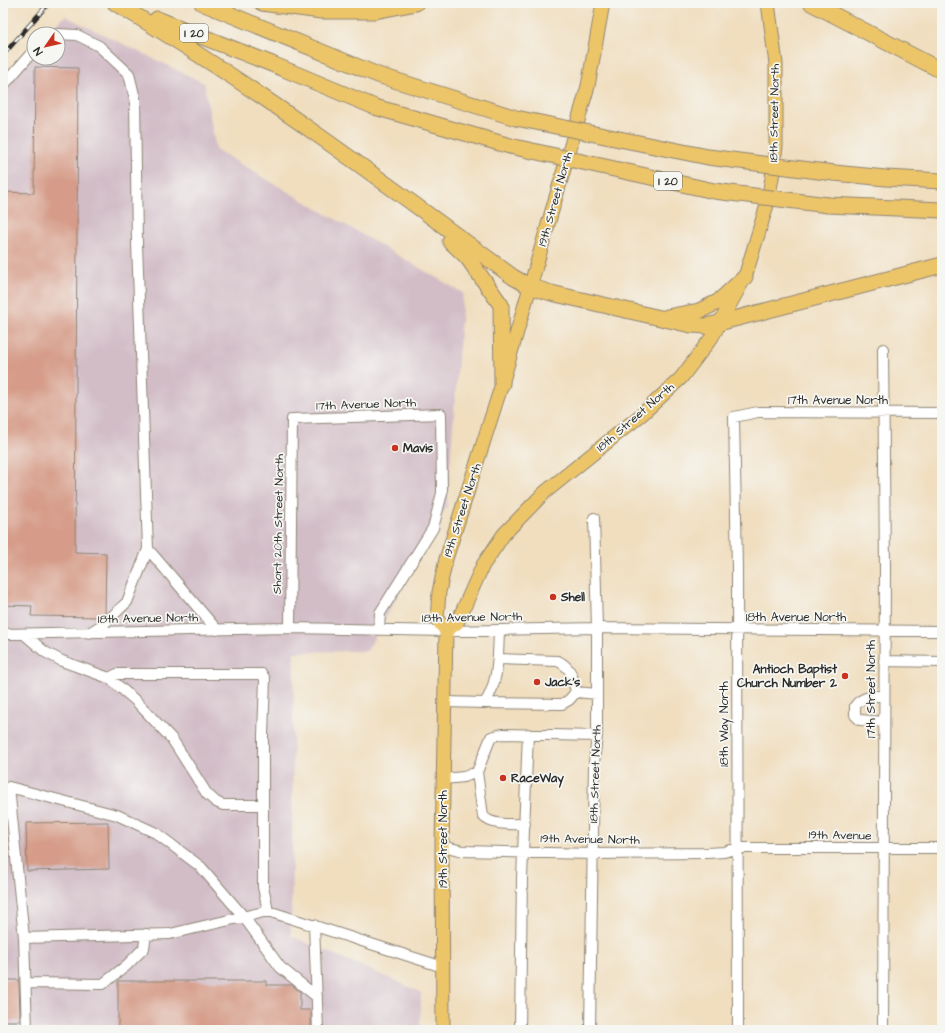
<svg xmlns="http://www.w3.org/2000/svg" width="945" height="1033" viewBox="0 0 945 1033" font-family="'Architects Daughter',sans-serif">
<rect width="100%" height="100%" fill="#f6f6f2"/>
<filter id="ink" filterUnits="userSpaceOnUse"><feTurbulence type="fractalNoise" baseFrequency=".025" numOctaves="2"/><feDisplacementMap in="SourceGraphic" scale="8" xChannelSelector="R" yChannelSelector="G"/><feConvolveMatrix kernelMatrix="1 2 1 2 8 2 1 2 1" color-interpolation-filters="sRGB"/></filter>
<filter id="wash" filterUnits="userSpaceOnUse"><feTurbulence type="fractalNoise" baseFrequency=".012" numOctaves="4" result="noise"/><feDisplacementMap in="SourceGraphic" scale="16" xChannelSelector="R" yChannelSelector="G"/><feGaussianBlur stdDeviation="0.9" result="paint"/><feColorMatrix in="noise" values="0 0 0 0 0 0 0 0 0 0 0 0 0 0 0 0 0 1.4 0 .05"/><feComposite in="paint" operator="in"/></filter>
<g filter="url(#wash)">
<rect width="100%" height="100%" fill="#f0debf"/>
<!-- industrial -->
<path fill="#d2bdc7" d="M65,16l139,67 12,67 247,143 -16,213 -80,145 -73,1 -3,284 130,56 -1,38h-417v-956l31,-29v13h24v-24h-12z"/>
<g id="blocks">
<!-- building -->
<path fill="#d69c89" d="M35,67l43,1 -3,484 31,1 -1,61 -3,3 -71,-1 1,-10 -29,-1v-413l31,1z
M108,822l1,47 -82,2 -1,-48z
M3,980h16l1,41h-17z
M118,981h148v4h26l8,7v18h11v20h-193z"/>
</g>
</g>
<g filter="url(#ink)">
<use href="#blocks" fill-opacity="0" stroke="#8e8475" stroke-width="1"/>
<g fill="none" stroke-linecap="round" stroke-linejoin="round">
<!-- minor casing -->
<g stroke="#8e8475" stroke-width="12">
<path id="minor" d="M57,34l20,1 22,11 30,28 6,25 2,144 11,306 69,81
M3,86l31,-36
M290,628l2,-209 149,-5 1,79 -9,35 -53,85 -1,16
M89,633l16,-10 22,-21 21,-53
M3,634l287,-6 156,3 151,-3 345,3
M24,634l21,18 17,9 47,17 27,23 36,38 35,55 9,8 7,3h40
M884,661l58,1
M109,678l8,-4h145l3,5 -2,56v152l5,24
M576,692l21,2
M884,695c-11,2 -22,1 -29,11v9l5,5 24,2
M445,702l40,1c14,-22 13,-48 14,-73
M485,703l77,1 7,-4 7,-8c-3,-14 -4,-24 -18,-31l-60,-2
M477,772l6,44c9,10 29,8 42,8
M443,779l21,-2 13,-5 14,-35 11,-3 95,2
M442,846l21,5 130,3 114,-1 17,-1 14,-4h204
M314,925l4,105
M24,938l-15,-151 108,28 39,18 45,34 43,50 36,50 37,30
M26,983l77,1 23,-18 18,-18 2,-14
M27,1030l-3,-92 146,-4 98,-23 175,56
M520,1030l2,-152 6,-144
M590,1030l4,-267 3,-27v-108l-3,-110
M738,1030l-1,-462 -3,-151 24,-5 184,1
M883,1030l2,-462 -2,-219"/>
</g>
<!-- major casing -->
<g stroke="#8e8475" stroke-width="15">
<path id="major" d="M446,631l11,-8 26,-58 21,-31 40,-41 97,-78 40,-37 31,-41 33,-60 22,-72 5,-27 4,-32v-82l-8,-61
M443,1030l-1,-184 4,-215 -9,-12 2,-27 7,-33 56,-175 86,-298 15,-83"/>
</g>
<!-- highway casing -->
<g stroke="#8e8475" stroke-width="17">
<path id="highway" d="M115,3c139,82 268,178 398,274l16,9 22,7 140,32 16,1 235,-61
M202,3l176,72 138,43
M262,3l59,8h54l41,-8
M811,3l131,68
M157,19l115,45 103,43 135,39
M834,173l52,5 56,3
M828,205l114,5
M450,241l17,16 34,48 1,79
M667,317l32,-6 19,-9 27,-25"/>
</g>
<!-- minor -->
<use href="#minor" stroke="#fff" stroke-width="10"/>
<!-- major -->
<use href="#major" stroke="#edc569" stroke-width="13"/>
<!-- highway -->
<use href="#highway" stroke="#edc569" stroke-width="15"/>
<!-- rail casing -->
<g stroke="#2b2b2b" stroke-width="4.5">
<path id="rail" d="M3,55l46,-52"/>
</g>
<!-- rail -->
<use href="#rail" stroke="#f6f6f2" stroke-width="3" stroke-dasharray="9" stroke-linecap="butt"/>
<!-- highway-bridge casing -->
<g stroke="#8e8475" stroke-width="17" stroke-linecap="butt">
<path id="highway-bridge" d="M516,118l192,39 126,16
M510,146l204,45 114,14"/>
</g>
<!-- highway-bridge -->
<use href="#highway-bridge" stroke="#edc569" stroke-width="15"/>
</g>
</g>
<!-- markers -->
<g fill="#c8321e" stroke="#f6f6f2" stroke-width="1.5">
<circle cx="395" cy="448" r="4"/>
<circle cx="553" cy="597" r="4"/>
<circle cx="845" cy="676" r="4"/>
<circle cx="537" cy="682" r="4"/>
<circle cx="503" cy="778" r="4"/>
</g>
<g text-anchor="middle" stroke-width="3.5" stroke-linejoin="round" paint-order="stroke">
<!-- shield labels -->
<g fill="#f6f6f2" stroke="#686867" stroke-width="1">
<rect x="180" y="24" width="28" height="18" rx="3"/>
<rect x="654" y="172" width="28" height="18" rx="3"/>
</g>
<g font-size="11" font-weight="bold" fill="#2b2b2b">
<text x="194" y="37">I 20</text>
<text x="668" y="185">I 20</text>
</g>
<!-- street labels -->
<g font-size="12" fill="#2b2b2b" stroke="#f6f6f2">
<text transform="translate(774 113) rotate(-89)" y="4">18th Street North</text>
<text transform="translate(555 199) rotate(-74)" y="4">19th Street North</text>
<text x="838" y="404">17th Avenue North</text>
<text transform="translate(366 404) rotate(-2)" y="4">17th Avenue North</text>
<text transform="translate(635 417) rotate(-41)" y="4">18th Street North</text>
<text transform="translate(462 510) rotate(-72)" y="4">19th Street North</text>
<text transform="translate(278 524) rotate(-89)" y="4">Short 20th Street North</text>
<text transform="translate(472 617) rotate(-1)" y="4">18th Avenue North</text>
<text x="796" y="621">18th Avenue North</text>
<text transform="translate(148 618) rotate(-1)" y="4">18th Avenue North</text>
<text transform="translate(871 689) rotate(-90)" y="4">17th Street North</text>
<text transform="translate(724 724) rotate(-90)" y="4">18th Way North</text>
<text transform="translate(595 774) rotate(-88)" y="4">18th Street North</text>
<text transform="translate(840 835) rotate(1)" y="4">19th Avenue</text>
<text transform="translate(443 839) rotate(-90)" y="4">19th Street North</text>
<text transform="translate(590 839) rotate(1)" y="4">19th Avenue North</text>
</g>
<!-- poi labels -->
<g font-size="12" font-weight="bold" fill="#2b2b2b" stroke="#f6f6f2" text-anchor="start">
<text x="403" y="452">Mavis</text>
<text x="561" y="601">Shell</text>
<text x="837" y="673" text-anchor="end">Antioch Baptist<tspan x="837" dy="14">Church Number 2</tspan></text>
<text x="545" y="686">Jack's</text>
<text x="511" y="782">RaceWay</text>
</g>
</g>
<!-- margin -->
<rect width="945" height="1033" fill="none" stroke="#f6f6f2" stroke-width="16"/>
<!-- north arrow -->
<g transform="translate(46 46) rotate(236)"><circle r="19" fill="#f6f6f2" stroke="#a5a5a2"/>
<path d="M0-3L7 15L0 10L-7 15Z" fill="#c8321e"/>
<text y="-6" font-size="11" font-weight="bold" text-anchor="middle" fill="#2b2b2b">N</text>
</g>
</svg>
